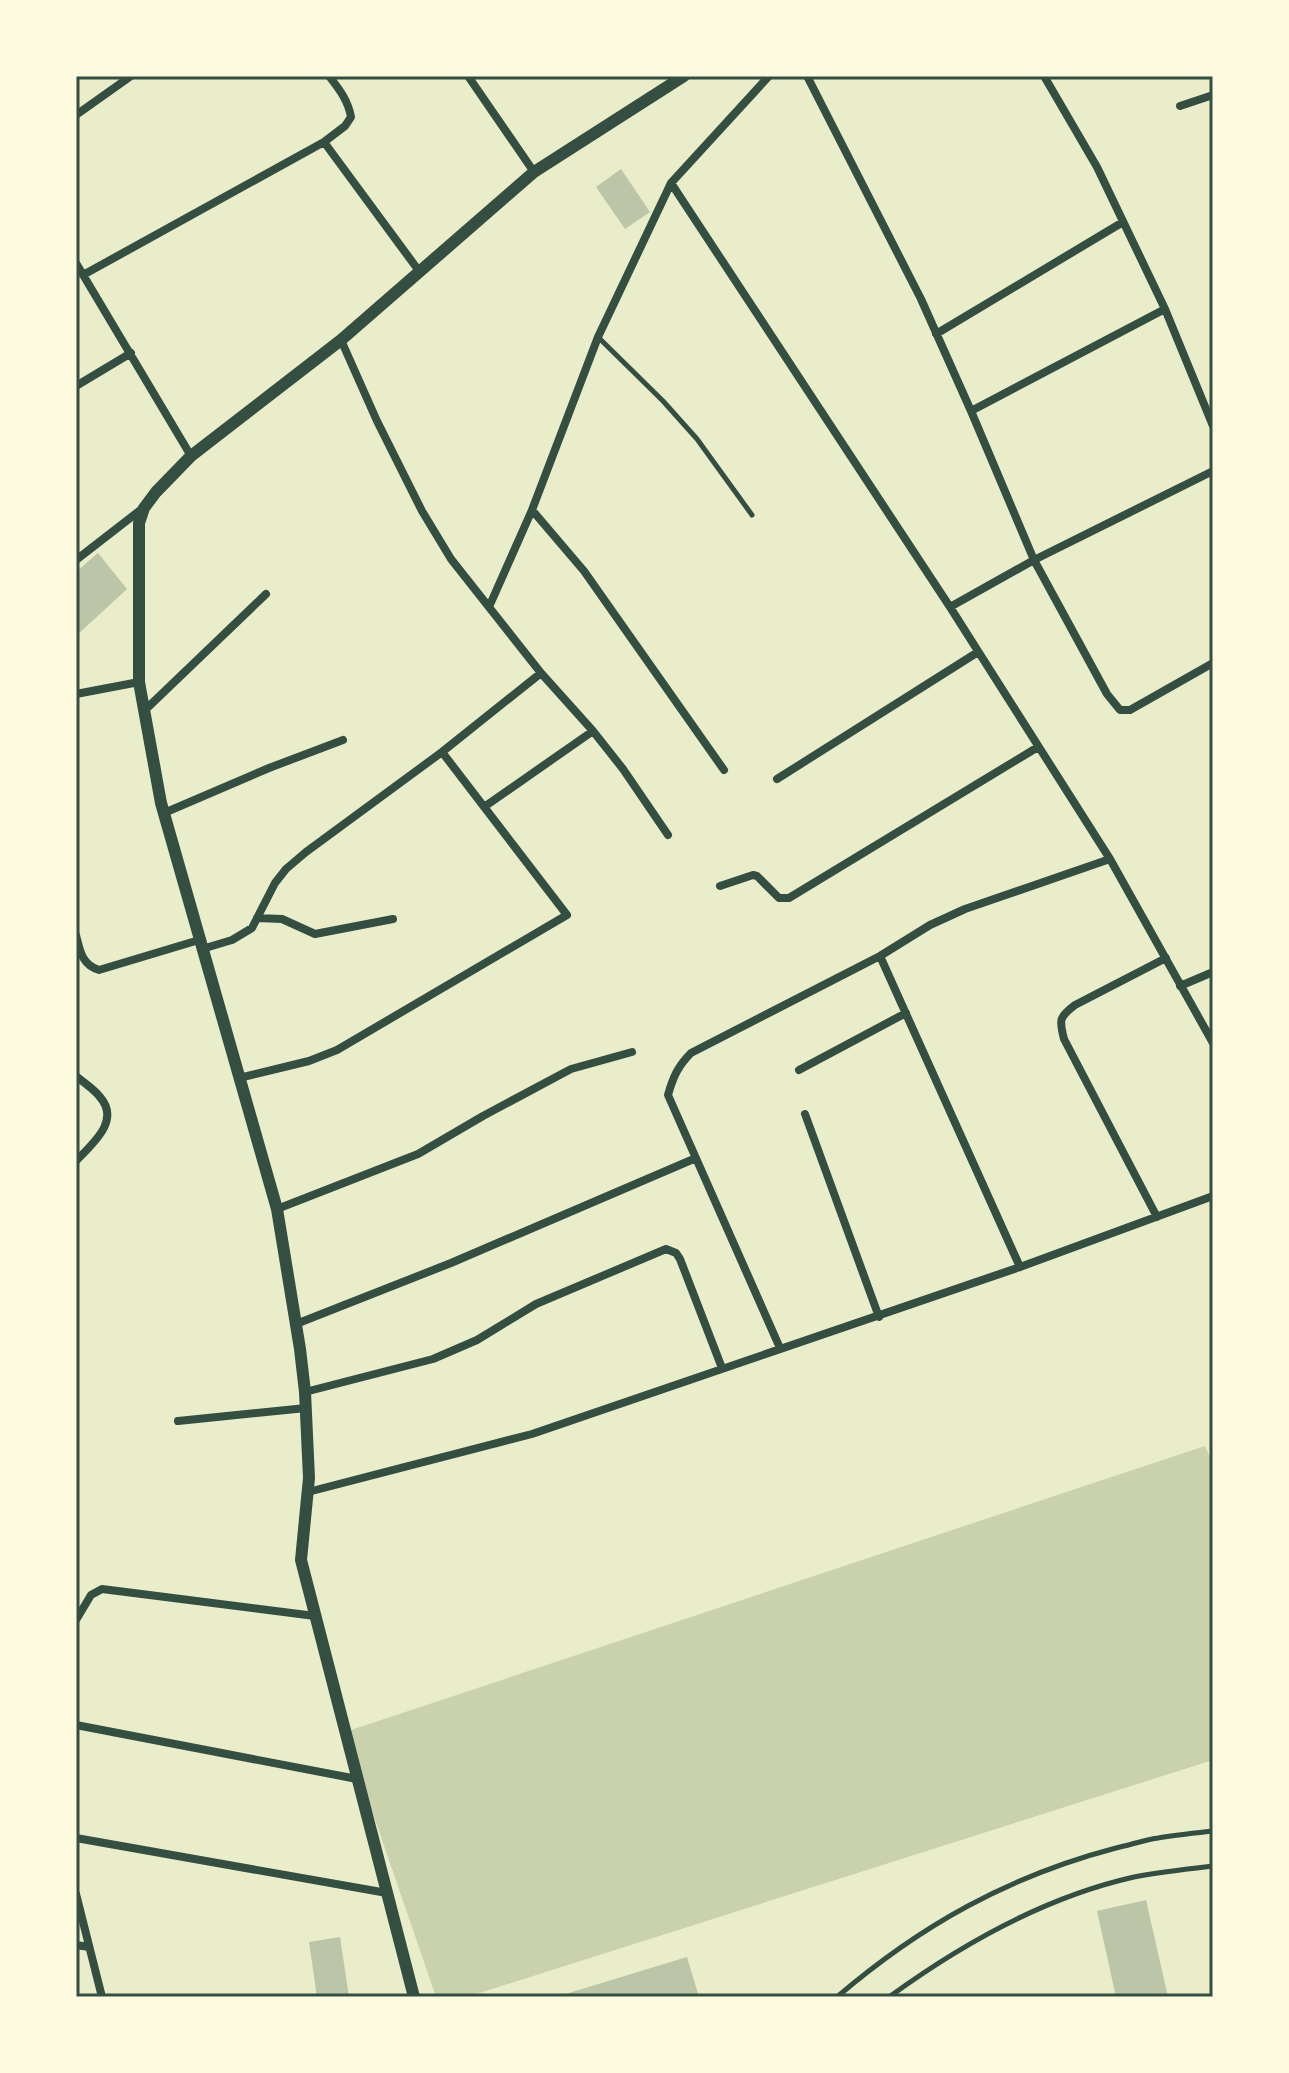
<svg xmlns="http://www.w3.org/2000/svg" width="1289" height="2073" viewBox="0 0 1289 2073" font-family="Inter,sans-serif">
<rect width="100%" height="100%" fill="#e9edc9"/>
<!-- green -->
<path fill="#cad2ad" d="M1205,1446l8,18v296l-746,237h-31l-91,-265z"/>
<!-- building -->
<path fill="#bcc5a7" d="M621,169l29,43 -25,17 -29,-42z
M98,553l29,36 -51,47v-64z
M1146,1900l22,97h-52l-19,-86z
M340,1937l9,60h-32l-8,-55z
M687,1957l12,40h-140v-1z"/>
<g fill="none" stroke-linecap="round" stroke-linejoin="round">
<!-- service -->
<path stroke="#344e41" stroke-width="5" d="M598,337l65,64 34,38 55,76
M837,1997c84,-72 172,-121 279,-149 14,-3 28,-8 42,-10 18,-3 37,-5 55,-7
M889,1997c74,-54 156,-100 245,-120 26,-5 53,-8 79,-11"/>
<!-- minor -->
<path stroke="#344e41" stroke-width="8" d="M468,76l66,96
M807,76l114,223 50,112 63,149 -84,47
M1044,76l53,91 68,142 48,117
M1180,106l33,-11
M76,115l55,-39
M324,142l95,129
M671,183l279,424 160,252 103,184
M76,263l115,193
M83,275l241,-133 21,-16 6,-9c-3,-17 -12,-28 -22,-41
M936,334l187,-112
M341,340l36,81 45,90 29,48 90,114 52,58 30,38 45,66
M76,386l55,-33
M971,411l194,-102
M1213,471l-179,89 73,134 13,16h10l83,-47
M532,510l52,61 140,199
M76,560l67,-52
M489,607l43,-97 66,-173 73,-154 98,-107
M76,694l63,-12
M144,711l122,-117
M777,779l201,-127
M484,807l109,-76
M164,813l105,-45 74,-28
M720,886l33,-11 4,1 22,22h10l249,-151
M257,918l25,1 33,15 78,-15
M76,935c4,16 6,30 23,35l100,-30
M202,949l30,-9 20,-12 23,-45 11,-14 20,-17 136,-100 99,-79
M880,956l140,311
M1180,986l33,-14
M799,1070l107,-57
M76,1076c8,7 18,13 24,21 21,24 -8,47 -24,64
M239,1078l70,-17 28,-11 230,-135 -125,-163
M805,1114l74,203
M277,1209l141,-55 65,-38 88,-47 61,-17
M1157,1217l-93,-178c-5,-19 -5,-22 11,-34l91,-47
M296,1324l155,-61 245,-105
M780,1348l-112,-253c5,-18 10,-29 23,-42l189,-97 50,-31 35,-16 145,-50
M305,1392l128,-33 44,-19 59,-36 130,-55 10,4 4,6 42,109
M178,1421l128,-13
M308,1492l224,-58 488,-167 193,-71
M76,1620l15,-25 11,-6 213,27
M76,1725l281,54
M76,1838l311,55
M76,1894l26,103
M76,1945l13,2"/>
<!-- tertiary -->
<path stroke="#344e41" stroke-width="12" d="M414,1997l-113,-437 8,-82 -4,-86 -5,-43 -23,-140 -116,-406 -22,-121v-159l5,-15 12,-16 35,-36 150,-116 193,-168 150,-96"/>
</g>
<!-- border -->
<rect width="1289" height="2073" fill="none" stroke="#fefae0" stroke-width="156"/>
<rect x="78" y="78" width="1133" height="1917" fill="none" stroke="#344e41" stroke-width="3"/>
</svg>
